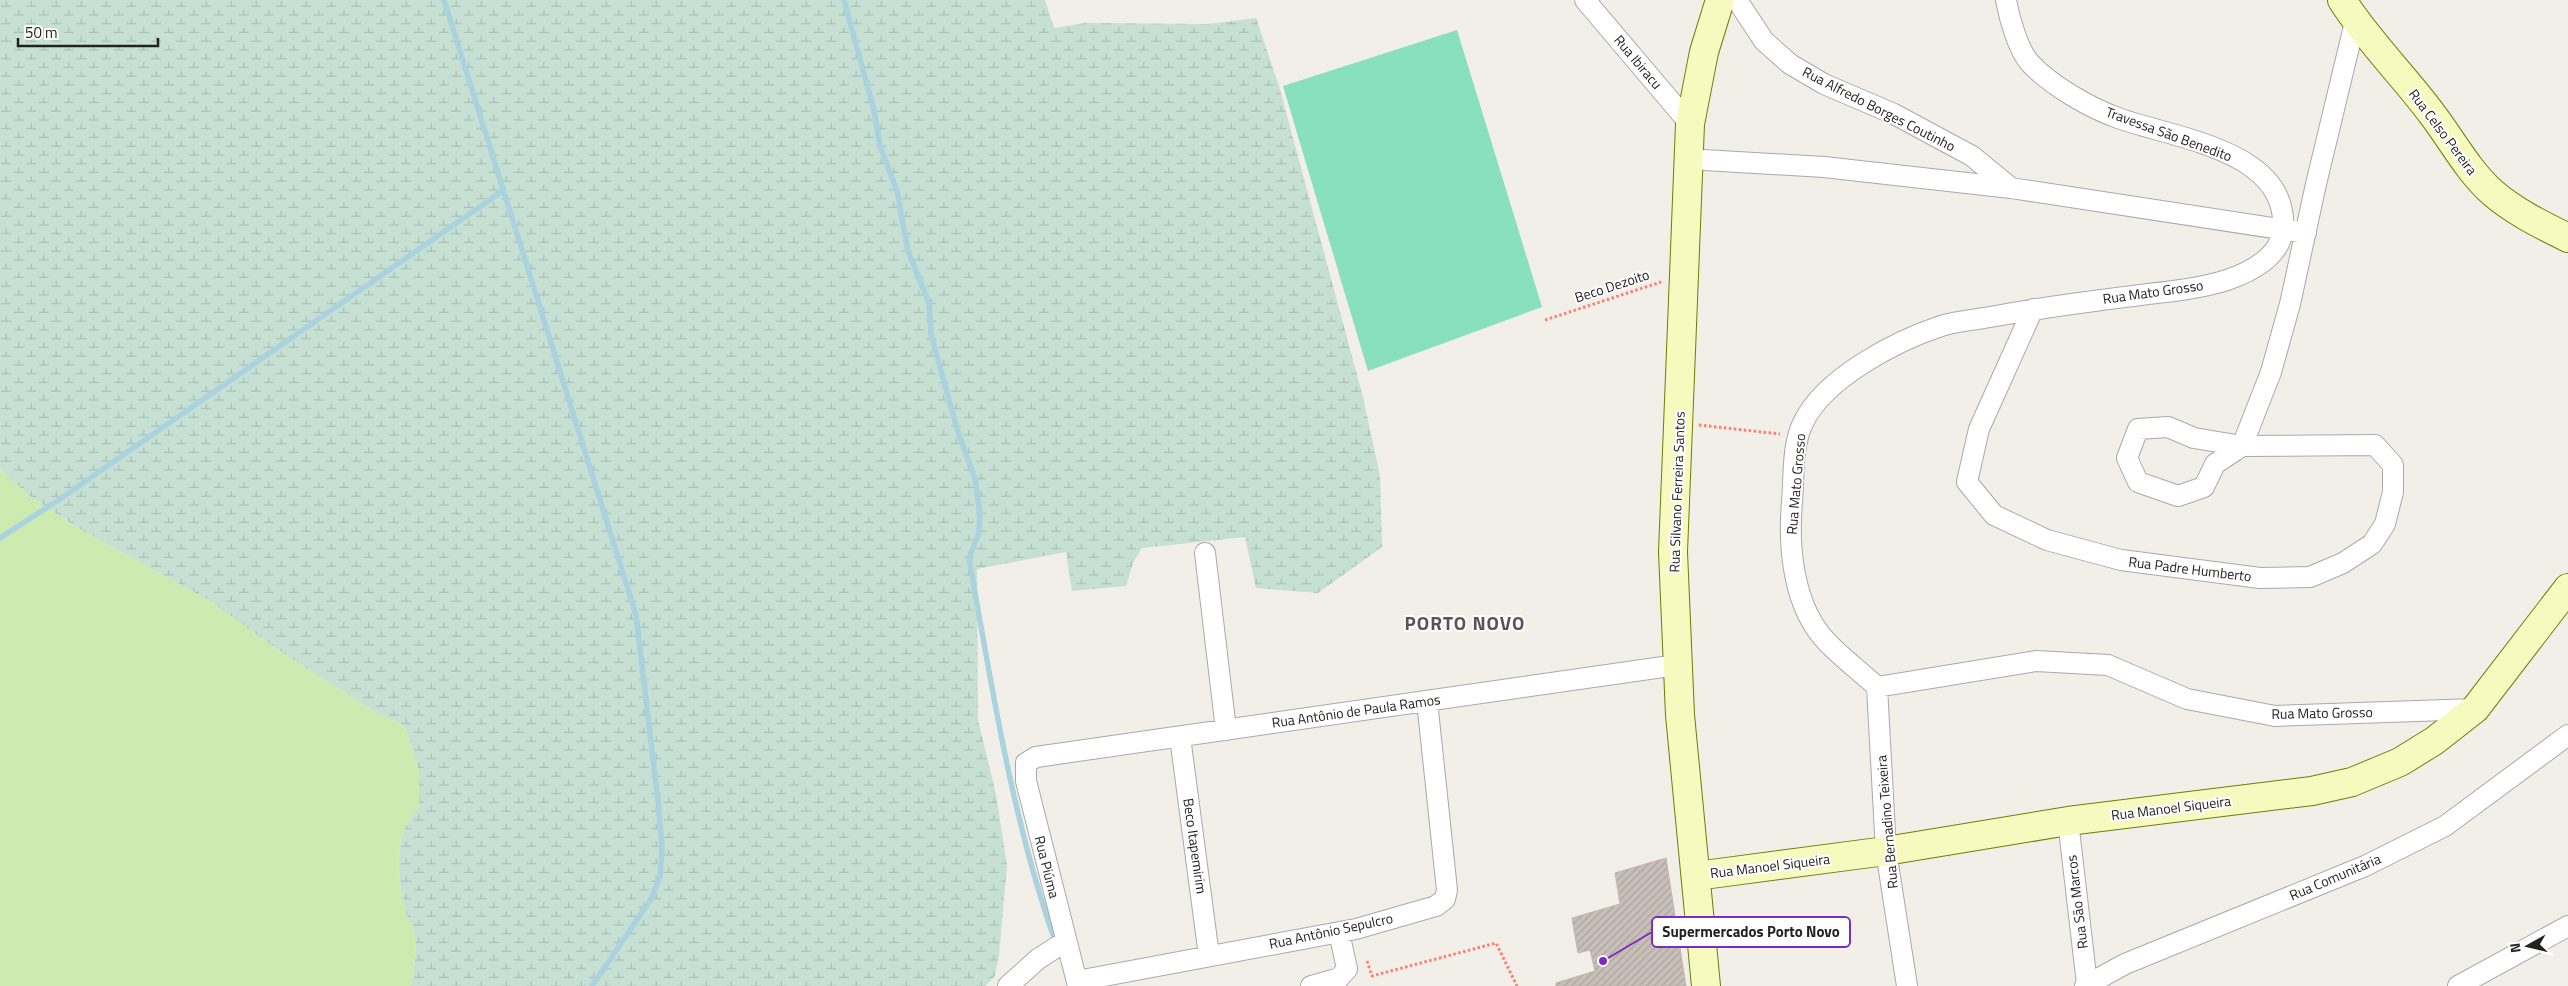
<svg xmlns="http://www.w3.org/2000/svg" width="2568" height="986" viewBox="0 0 2568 986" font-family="'Titillium Web',sans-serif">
<defs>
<pattern id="wetland-marsh" width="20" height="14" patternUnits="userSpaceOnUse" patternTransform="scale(1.25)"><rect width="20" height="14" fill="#c6e0d4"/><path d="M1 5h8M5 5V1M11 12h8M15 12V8" fill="none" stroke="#aac0b6"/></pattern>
<pattern id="building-hatch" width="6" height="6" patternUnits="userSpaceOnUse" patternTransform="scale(1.25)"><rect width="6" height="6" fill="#c7bfb8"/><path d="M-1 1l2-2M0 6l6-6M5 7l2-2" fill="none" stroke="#aba49e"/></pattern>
</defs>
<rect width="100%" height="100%" fill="#f2efe9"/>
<!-- grass -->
<path fill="#cdebb0" d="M0,468l28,27 50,33 132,73 70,50 97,62 28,13 14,44v38c-26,25 -22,70 -14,102 2,8 7,15 9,22 4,17 0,37 -3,54h-411z"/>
<!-- wetland -->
<path fill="url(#wetland-marsh)" d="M0,0h1045l9,28 31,-5 123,1 48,-6 23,68 84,311 17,79 2,71 -64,46 -62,-5 -11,-51 -103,11 -9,15 -7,23 -54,5 -6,-39 -89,17 1,151 18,74 11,72 -8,89 -4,21 -10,10h-574c3,-17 7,-37 3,-54 -2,-7 -7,-14 -9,-22 -8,-32 -12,-77 14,-102v-38l-14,-44 -28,-13 -97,-62 -70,-50 -132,-73 -50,-33 -28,-27z"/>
<!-- pitch -->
<path fill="#88e0be" d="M1457,30l85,277 -174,64 -85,-285z"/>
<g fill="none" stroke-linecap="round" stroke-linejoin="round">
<!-- stream -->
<path stroke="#aad3df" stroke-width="5.5" d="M444,0l192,615 22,186 4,47 -2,28 -9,23 -59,87
M844,0l30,110 6,36 17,45 11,60 21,52 2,31 26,95 18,50 5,35 -1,19 -10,25c23,130 43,261 87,386
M0,538l57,-37 447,-311"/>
</g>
<!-- building -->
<path fill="url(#building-hatch)" stroke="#c4b6ab" d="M1666,858l20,128h-130v-3l39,-12 -5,-21 -12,3 -6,-35 48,-14 -5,-31z"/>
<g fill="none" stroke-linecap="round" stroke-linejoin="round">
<!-- street casing -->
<g stroke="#a9a9a9" stroke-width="22">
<path id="street" d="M1585,0l105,124
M1737,0l27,41 26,23 34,20 70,30 78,42 39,32
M2006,0c3,17 12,50 24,63 20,22 60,45 88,55 55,20 171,32 165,111 -2,27 -32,43 -56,51 -25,8 -52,11 -79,14 -53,7 -106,13 -158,23 -16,3 -34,4 -49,9 -45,15 -117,52 -138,97 -11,22 -9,55 -11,79 -4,45 1,105 35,140 15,16 34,30 50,45l159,-26 72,4 79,34 88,17 200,-7
M1687,159l137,8 187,21 295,45
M2033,309l-54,120 -12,53 27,33 53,25 74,20 139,18 50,-1 33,-14 29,-19 13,-20 8,-32v-27l-18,-20 -133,1 -48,-8 -26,-11 -30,2 -11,29 11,24 40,14 26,-9 11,-23 27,-18
M2242,446l29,-74 19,-68 26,-120 39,-162
M1205,553l21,177
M1877,687l9,164 21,135
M1180,737l29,219
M2068,821l19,163
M1077,981l279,-52 80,-23 9,-7 2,-9 -20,-189
M1008,986l30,-27 28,-18
M1078,986l-52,-205v-18l10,-6 641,-92
M1311,986l28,-8 8,-9 -8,-37
M2085,986l40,-22 240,-98 80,-40 123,-91
M2458,986l110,-60"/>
</g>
<!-- secondary casing -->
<g stroke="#707d05" stroke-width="30">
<path id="secondary" d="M2342,0c26,41 61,75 90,114 20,26 36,57 61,79 22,19 49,32 75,45
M1696,876l190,-25 182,-30 244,-30 40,-9 48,-20 34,-21 41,-32 93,-121
M1706,986l-26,-271 -7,-163 17,-428 14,-72 16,-52"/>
</g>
<!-- path -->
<path stroke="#fa8072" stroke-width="3" stroke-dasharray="2.5 2.5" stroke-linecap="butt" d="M1545,320l116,-38
M1699,425l81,9
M1367,961l5,15 124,-33 21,43"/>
<!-- street -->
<use href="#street" stroke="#fff" stroke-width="20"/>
<!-- secondary -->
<use href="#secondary" stroke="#f7fabf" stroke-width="28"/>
</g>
<g text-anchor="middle" stroke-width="4" stroke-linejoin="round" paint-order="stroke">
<!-- street labels -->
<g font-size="14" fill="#222" stroke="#fff">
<text transform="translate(1638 62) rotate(50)" y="5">Rua Ibiracu</text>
<text transform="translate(1879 109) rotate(27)" y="5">Rua Alfredo Borges Coutinho</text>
<text transform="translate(2443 132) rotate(53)" y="5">Rua Celso Pereira</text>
<text transform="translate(2169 134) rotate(20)" y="5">Travessa São Benedito</text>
<text transform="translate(1612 286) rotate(-18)" y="5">Beco Dezoito</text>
<text transform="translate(2153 292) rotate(-8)" y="5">Rua Mato Grosso</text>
<text transform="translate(1796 484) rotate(-85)" y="5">Rua Mato Grosso</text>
<text transform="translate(1677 492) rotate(-88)" y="5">Rua Silvano Ferreira Santos</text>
<text transform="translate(2190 569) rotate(7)" y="5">Rua Padre Humberto</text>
<text transform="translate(1356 711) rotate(-8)" y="5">Rua Antônio de Paula Ramos</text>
<text transform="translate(2322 713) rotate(-1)" y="5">Rua Mato Grosso</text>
<text transform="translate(2171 808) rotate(-7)" y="5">Rua Manoel Siqueira</text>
<text transform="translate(1887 822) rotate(-95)" y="5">Rua Bernadino Teixeira</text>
<text transform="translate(1195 846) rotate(82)" y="5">Beco Itapemirim</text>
<text transform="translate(1770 866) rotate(-7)" y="5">Rua Manoel Siqueira</text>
<text transform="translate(1047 867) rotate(76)" y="5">Rua Piúma</text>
<text transform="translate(2335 877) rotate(-23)" y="5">Rua Comunitária</text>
<text transform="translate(2077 902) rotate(-97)" y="5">Rua São Marcos</text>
<text transform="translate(1331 931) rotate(-12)" y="5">Rua Antônio Sepulcro</text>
</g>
<!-- district labels -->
<g font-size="19" font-weight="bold" letter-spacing="1" fill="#555" stroke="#fff">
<text x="1465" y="630">PORTO NOVO</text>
</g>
</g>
<!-- callouts -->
<path fill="none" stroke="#7b2cbf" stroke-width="2" d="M1603 961L1652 932"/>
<circle fill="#7b2cbf" stroke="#fff" stroke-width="2" cx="1603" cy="961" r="5"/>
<rect fill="#fff" stroke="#7b2cbf" stroke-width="2" x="1652" y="917" width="198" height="30" rx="5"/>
<g font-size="15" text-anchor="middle" font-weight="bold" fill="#222">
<text x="1751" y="937">Supermercados Porto Novo</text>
</g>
<!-- north arrow -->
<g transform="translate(2528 946) rotate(262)" stroke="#ffffff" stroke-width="4" paint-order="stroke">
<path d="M0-4L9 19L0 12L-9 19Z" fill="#222222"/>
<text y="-8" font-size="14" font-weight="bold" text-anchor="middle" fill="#222222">N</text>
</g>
<!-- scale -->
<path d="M18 38v8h140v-8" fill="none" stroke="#222222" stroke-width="2.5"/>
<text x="25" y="38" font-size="15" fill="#222222" stroke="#ffffff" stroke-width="4" paint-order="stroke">50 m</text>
</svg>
